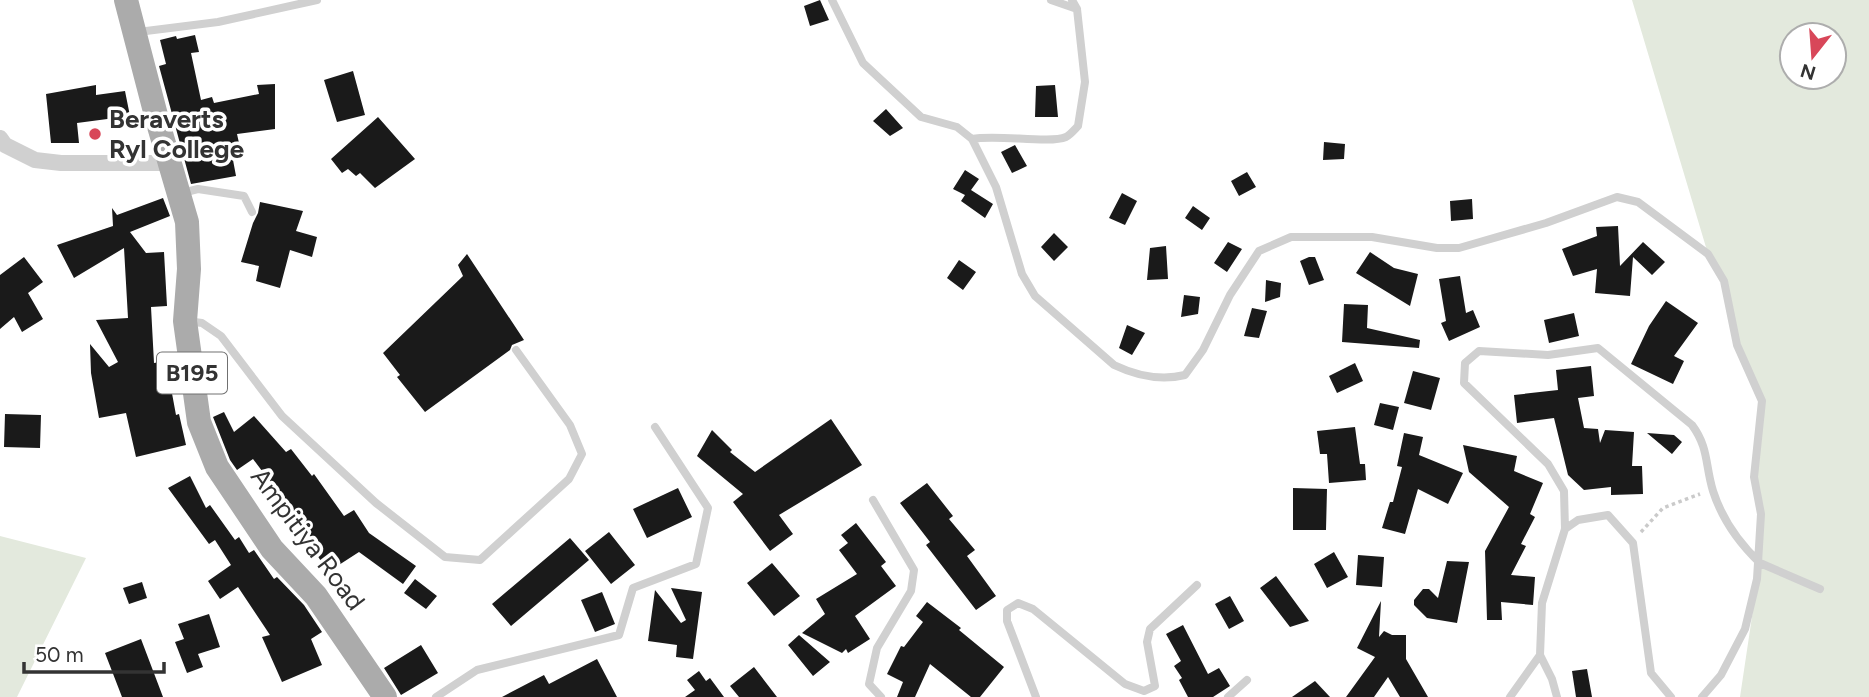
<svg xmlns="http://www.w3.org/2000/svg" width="1869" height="697" viewBox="0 0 1869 697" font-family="Figtree,sans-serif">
<rect width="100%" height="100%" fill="#fff"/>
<!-- green -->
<path fill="#e3e9dd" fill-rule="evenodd" d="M1632,0h237v697h-129l20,-134 1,-49 -7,-37 8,-76 -25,-56 -13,-64 -16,-27zM1792,35h42v42h-42z
M0,536l86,22 -69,139h-17z"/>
<!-- building -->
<path fill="#1a1a1a" d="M820,0l9,20 -19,6 -6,-20z
M195,35l4,17 -8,1 10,47 11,-3 2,6 45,-9 -2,-9 18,-1v45l-38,5 2,9 -9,1 6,32 -45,8 -32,-118 7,-2 -6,-24 16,-4 1,3z
M353,71l12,44 -28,7 -13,-42z
M96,85v10l29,-4 5,25 -53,7 2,20h-28l-5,-49z
M1055,85l3,32h-23l1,-31z
M886,109l17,19 -13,8 -17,-15z
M378,117l37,42 -40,29 -15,-15 -4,3 -8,-7 -6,4 -11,-14z
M1324,142l21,2 -1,15 -21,1z
M1015,145l12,21 -15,7 -11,-21z
M965,170l14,9 -8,11 22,14 -8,14 -24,-17 4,-6 -12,-6z
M1247,172l9,15 -17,9 -8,-15z
M1122,193l15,8 -12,24 -16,-7z
M163,198l7,18 -40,16 16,21 18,-1 3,54 -16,1 3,56 12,-2 10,54 3,-1 7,31 -50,12 -10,-44 -27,5 -8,-45 -1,-29 19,23 9,-5 -22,-42 32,-2 -4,-70 -50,30 -17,-33 56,-19 -1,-18 5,7z
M1472,199l1,20 -22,2 -1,-20z
M260,202l43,9 -7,20 21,6 -5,20 -22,-7 -10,38 -24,-7 3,-15 -18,-4 12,-39 5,-10z
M1193,206l17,12 -8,12 -17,-12z
M1618,226l2,40 23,-24 22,20 -13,13 -19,-18 -3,39 -35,-3 2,-24 -24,7 -11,-27 35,-13 -1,-9z
M1054,233l14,14 -14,14 -13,-14z
M1228,242l14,7 -15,23 -13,-9z
M1166,246l2,33 -21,1 3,-32z
M1370,252l24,16 24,6 -8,32 -54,-33z
M467,254l57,86 -12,5 -2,5 -85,62 -28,-35 3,-2 -17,-22 80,-77 -5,-11z
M24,257l19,25 -15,11 15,26 -21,13 -8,-15 -14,12v-54z
M1309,257h6l9,23 -15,5 -9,-24z
M959,260l17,12 -13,18 -16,-12z
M1460,276l6,37 7,-3 7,17 -31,14 -8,-18 5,-2 -7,-42z
M1266,280l15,3 -1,14 -15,5z
M1184,295l16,2 -2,17 -17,3z
M1666,301l32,22 -24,33 10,5 -11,23 -42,-20 18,-38z
M1344,304l24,1 -1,23 53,12 -1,8 -77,-6z
M1252,308l15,3 -8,27 -15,-2z
M1574,313l5,23 -30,7 -5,-23z
M1127,325l18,8 -13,22 -13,-7z
M1355,363l8,18 -26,12 -8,-17z
M1591,366l3,30 -16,2 6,30 14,1 2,14 5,-13 29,2 -2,34h10l1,28 -32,1v-8l-27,3 -16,-15 -14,-57 -37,5 -3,-28 44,-5 -2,-20z
M1413,371l27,7 -9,32 -27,-7z
M1380,403l19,4 -6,23 -19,-5z
M224,412l10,20 20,-16 32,36 5,-3 21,27 2,-2 30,42 10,-6 15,23 47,33 -13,18 -44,-32 -31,20 -22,-34 4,-3 -57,-76 -16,11 -7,-10 -17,-43z
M5,414l36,1 -1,33 -36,-1z
M831,419l31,46 -83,50 14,19 -23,17 -37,-49 10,-8 -46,-38 15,-26 20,20 -2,2 25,20z
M1355,427l5,37h5l1,16 -37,3 -2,-29h-7l-3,-23z
M1404,433l19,4 -4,18 44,18 -15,31 -30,-15 -13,45 -23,-6 8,-26h3l9,-35 -5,-1z
M1647,433l27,2 8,7 -10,12z
M1463,445l54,11 -3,15 29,12 -13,31 5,3 -14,27 5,2 -15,29 24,2 -2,28 -32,-3 1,18h-15l-2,-69 24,-44 -40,-35z
M190,476l16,32 4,-3 25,35 4,-3 10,16 5,-3 20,29 3,-2 27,28 18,27 -11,7 11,26 -40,17 -20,-45 8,-2 -32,-48 -18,12 -12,-18 23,-16 -16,-25 -6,4 -41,-56z
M927,483l26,33 -4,3 26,31 -8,6 29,40 -20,14 -50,-65 4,-3 -30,-39z
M678,488l14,29 -45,21 -14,-29z
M1293,488l34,1 -1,41h-33z
M856,523l30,39 -5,4 15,20 -41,30 15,23 -22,14 -2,-4 -4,4 -40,-20 23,-19 -9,-15 41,-25 -18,-24 9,-7 -7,-8z
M609,532l26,33 -24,19 -26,-33z
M570,538l19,22 -78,66 -19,-22z
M1334,552l14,25 -21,11 -13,-24z
M1358,555l26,2 -2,30 -26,-2z
M1447,561l22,1 -12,61 -30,-5 -13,-13v-5l9,-11h6l9,9z
M772,563l28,33 -26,20 -27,-33z
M1276,576l33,45 -19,6 -30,-39z
M415,579l22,17 -11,13 -22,-16z
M142,582l5,16 -18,6 -6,-16z
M671,588l31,4 -9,67 -17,-2 1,-12 -29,-4 7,-51 26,33 5,-3z
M602,592l13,32 -20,8 -14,-32z
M1230,596l14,25 -15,8 -14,-25z
M1381,601l-2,36 5,-6 8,4h14v24l22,38h-28l-12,-20 -14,20h-28l29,-40 -18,-9z
M927,602l34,26 -2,2 45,37 -24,30h-9l-41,-33 -15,33h-18l6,-15 -16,-8 14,-28 3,1 19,-25 -7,-6z
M209,614l11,33 -22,7 5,13 -16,6 -12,-31 9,-3 -6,-15z
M1183,625l25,49 11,-6 11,18 -17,11h-25l-9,-17 3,-2 -8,-12 7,-5 -15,-27z
M799,635l31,27 -17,14 -25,-31z
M141,639l22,58h-41l-17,-44z
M421,645l17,28 -37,22 -17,-27z
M597,659l20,38h-115l42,-22 5,9z
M754,667l23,30h-38l-9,-11z
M1587,669l5,28h-16l-4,-26z
M699,671l7,10 4,-3 14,19h-39l10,-7 -8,-10z
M1315,681l15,16h-38z"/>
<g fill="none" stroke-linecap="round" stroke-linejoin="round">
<!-- path -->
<path stroke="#cacaca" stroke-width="3.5" stroke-dasharray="3.5 3.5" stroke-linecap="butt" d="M1641,532l22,-24 37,-14"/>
<!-- service -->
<path stroke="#d0d0d0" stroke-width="8" d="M832,0l31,63 58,54 36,10 15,12 24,48 26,87 13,22 79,69c23,11 46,16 71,10l18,-25 27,-55 29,-44 32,-14h81l65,11h22l87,-25 71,-26 21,5 70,52 16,27 13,64 25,56 -8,76 7,37 -4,65 -12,50 -24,46 -19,22
M1051,0l26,9
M138,32l80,-10 99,-22
M972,139c25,-5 77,5 94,-2 4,-2 9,-8 12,-11l7,-44 -8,-73 -5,-9
M182,193l16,-4 46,7 8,16
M187,321l15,2 19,13 61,80 94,87 69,54 35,3 89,-81 13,-25 -12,-29 -54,-75
M873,500l41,70 -3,21 -34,57 -8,36 12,13
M1565,529l13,-9 30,-5 25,28 18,130 20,24
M436,697l41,-27 142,-35 14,-47 63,-24 12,-56 -53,-81
M1036,697l-29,-76v-11l11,-7 15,6 92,75 19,7 11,-5 -8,-44 3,-13 47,-44
M1228,697l19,-17
M1510,697l30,-42
M1557,697l-5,-18 -12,-24 2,-52 23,-74 -1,-38 -16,-27 -84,-81 1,-20 14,-12 69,4 50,-7 94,77c17,23 13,40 21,66 9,28 26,52 47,72l60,26"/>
<!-- minor -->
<path stroke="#d0d0d0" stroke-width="16" d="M0,138l5,7 30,15 26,3h108"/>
<!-- primary -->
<path stroke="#ababab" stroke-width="24" d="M126,0l32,123 29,99 2,47 -4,52 14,101 18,45 55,82 44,47 69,101"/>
</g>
<!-- markers -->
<circle fill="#d84759" stroke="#fff" stroke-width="2.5" cx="95" cy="134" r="7"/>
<g text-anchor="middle" stroke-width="7" stroke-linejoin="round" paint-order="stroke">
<!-- shield labels -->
<rect fill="#fff" stroke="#707070" stroke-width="2" x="157" y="352.5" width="70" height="41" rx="5"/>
<g font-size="24" font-weight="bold" fill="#333">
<text x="192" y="381">B195</text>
</g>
<!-- poi labels -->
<g font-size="26" font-weight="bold" fill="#333" stroke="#fff" text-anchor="start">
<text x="109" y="128">Beraverts<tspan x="109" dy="30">Ryl College</tspan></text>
</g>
<!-- street labels -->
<g font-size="26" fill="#333" stroke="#fff">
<text transform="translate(308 539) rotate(53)" y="9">Ampitiya Road</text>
</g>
</g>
<!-- north arrow -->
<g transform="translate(1813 56) rotate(197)"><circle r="33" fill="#ffffff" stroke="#adadad" stroke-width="2"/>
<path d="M0-5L12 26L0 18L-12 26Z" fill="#d84759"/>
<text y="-10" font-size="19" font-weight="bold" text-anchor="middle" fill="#333333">N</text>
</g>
<!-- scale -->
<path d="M24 662v10h140v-10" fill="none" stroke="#333333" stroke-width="3.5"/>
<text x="35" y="662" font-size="21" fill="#333333" stroke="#ffffff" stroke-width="5" paint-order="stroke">50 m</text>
</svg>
